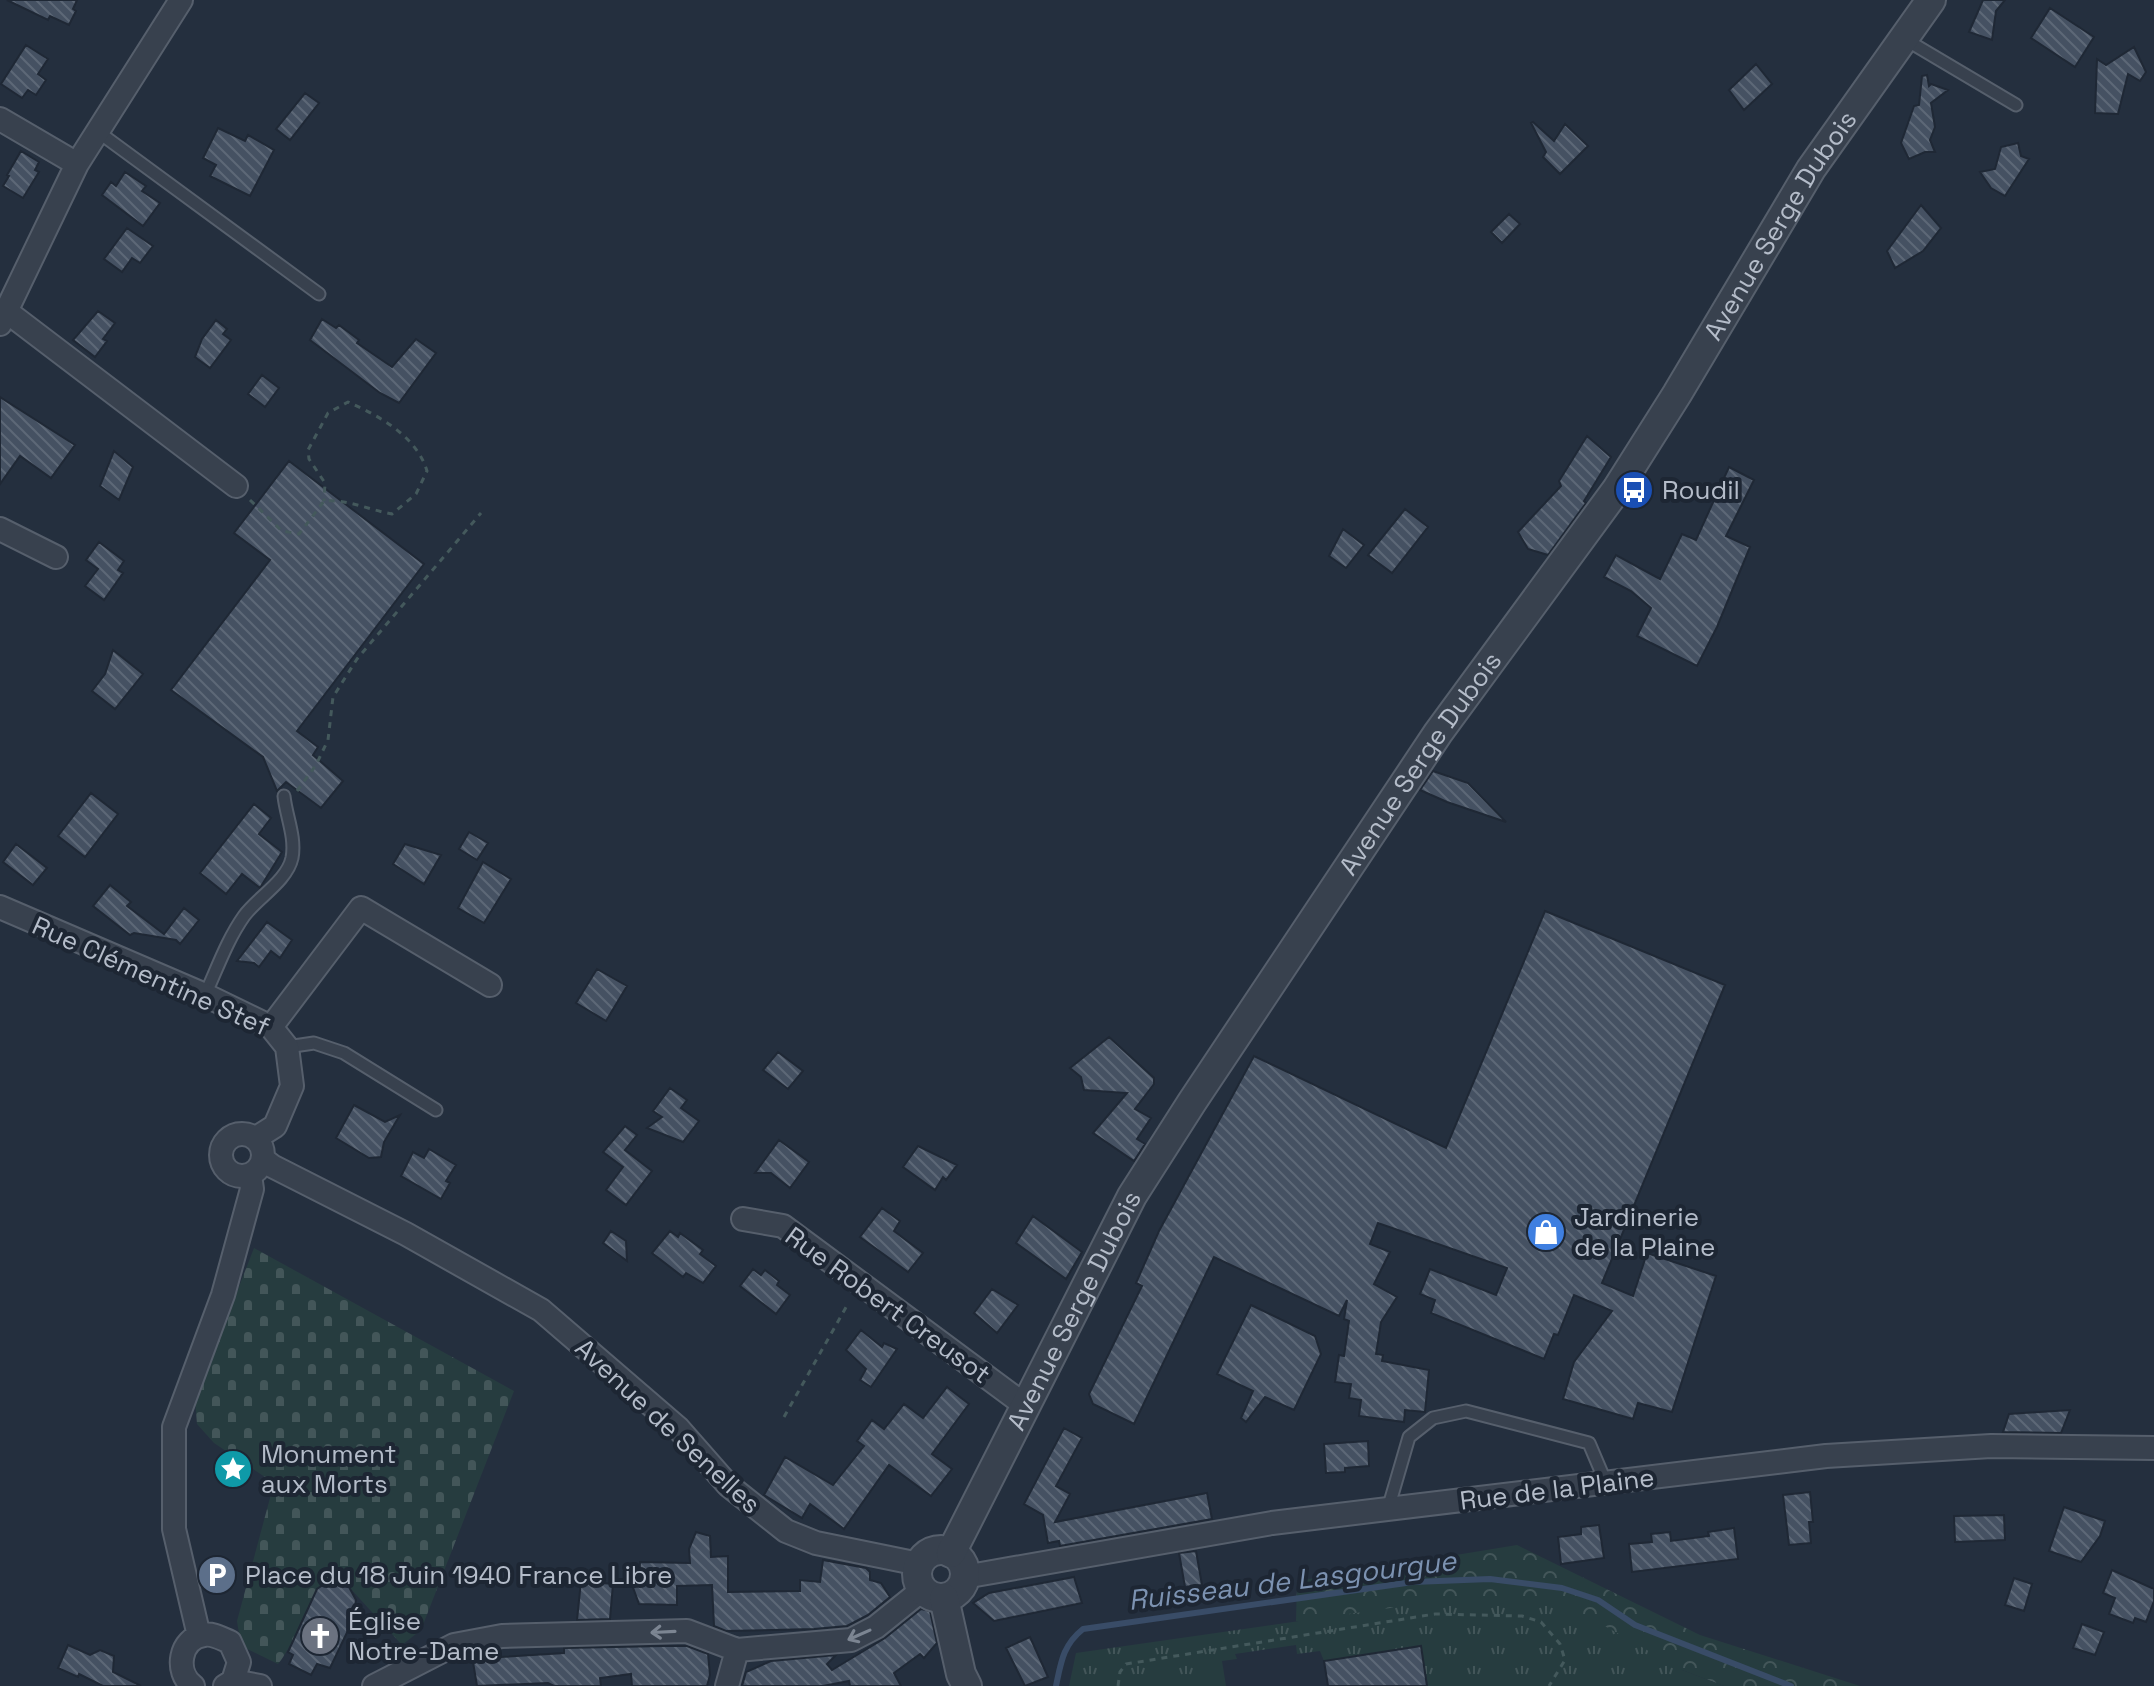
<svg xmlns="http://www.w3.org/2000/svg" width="2154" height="1686" viewBox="0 0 2154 1686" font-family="'Space Grotesk',sans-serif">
<defs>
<pattern id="forest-crowns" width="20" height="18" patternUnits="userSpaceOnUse" patternTransform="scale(2)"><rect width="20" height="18" fill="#263c3f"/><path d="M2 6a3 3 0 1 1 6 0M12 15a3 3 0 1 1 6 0" fill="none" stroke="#435659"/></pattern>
<pattern id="cemetery-stones" width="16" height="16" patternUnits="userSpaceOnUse" patternTransform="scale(2)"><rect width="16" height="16" fill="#263c3f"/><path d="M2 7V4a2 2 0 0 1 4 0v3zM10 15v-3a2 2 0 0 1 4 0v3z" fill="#435659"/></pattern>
<pattern id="park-tufts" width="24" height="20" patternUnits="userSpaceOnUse" patternTransform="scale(2)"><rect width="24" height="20" fill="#263c3f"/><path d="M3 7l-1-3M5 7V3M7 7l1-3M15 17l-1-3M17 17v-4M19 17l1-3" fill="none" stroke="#435659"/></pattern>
<pattern id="building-back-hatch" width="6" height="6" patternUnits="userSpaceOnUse" patternTransform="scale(2)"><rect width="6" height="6" fill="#455162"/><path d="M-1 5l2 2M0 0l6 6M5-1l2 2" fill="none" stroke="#5d6877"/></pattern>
</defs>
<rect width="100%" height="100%" fill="#242f3e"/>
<!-- forest -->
<path fill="url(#forest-crowns)" d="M1517,1545l183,90 160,51h-136l-42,-16 -386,-49 1,-40z"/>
<!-- cemetery -->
<path fill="url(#cemetery-stones)" d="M254,1248l260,143 -93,239 -19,15 -53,-58 -19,-7c-27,19 -31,59 -52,84l-37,-18 -4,-25 37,-138 -60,-40 -17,-19 -2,-24z"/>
<!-- park -->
<path fill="url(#park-tufts)" d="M1474,1596l92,8 116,66 42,16h-296l-7,-40 -97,15 -4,-10 -23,3 -1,-9 -61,9 2,5 -15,2 4,25h-157l7,-33z"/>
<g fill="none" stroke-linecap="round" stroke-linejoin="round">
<!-- stream -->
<path stroke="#394c67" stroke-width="6" d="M1056,1686c5,-24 7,-41 27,-57l330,-47 77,-3 72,9 36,12 37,25 156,61"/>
</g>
<!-- building -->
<path fill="url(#building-back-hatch)" stroke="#1f2835" stroke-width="2" d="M7,0h70l-4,9 3,2 -7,14 -19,-9 -2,4z
M1983,0h22l-9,11 -4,29 -23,-8z
M2050,8l44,29 -19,30 -44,-29z
M26,45l22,14 -10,15 8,6 -10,15 -8,-5 -6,8 -21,-14z
M2134,47l12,25 -6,9 -12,-7 -10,40 -23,-1 2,-54 9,6z
M1756,64l16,20 -28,26 -15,-20z
M1927,75l2,11 2,-2 17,6 -17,13 4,24 -5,13 5,12h-10l-16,7 -8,-16 13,-37 5,-1 3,-29z
M305,93l14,10 -29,37 -14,-11z
M1533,122l21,19 11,-17 23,22 -28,28 -17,-17 3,-5 -15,-29z
M218,128l27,13 3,-6 26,15 -24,46 -40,-20 6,-11 -13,-7z
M2018,143l3,13 8,3 -24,37 -14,-8 -11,-16 15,-3 6,-22z
M21,151l18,11 -4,8 4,2 -16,26 -20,-12 6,-10 -2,-1z
M125,172l21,14 -4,5 18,12 -17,23 -41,-31 9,-13 5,4z
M1921,205l20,23 -18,23 -28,17 -8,-17z
M1509,214l11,10 -18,19 -11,-11z
M127,228l26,18 -13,17 -8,-5 -10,14 -18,-13z
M98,311l17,12 -12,16 4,2 -12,16 -22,-17z
M322,319l14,9 3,-3 20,15 -2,3 35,24 24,-28 20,14 -37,50 -19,-10 -70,-53z
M216,320l11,9 -4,5 8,6 -21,28 -15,-11 7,-18z
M262,375l17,13 -14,19 -17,-13z
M0,397l75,48 -24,33 -31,-22 -20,28z
M1587,436l24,21 -27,44 2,2 -38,52 -20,-6 -10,-17 43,-46 -2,-5z
M114,451l19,16 -14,33 -19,-14z
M289,461l135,103 -127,167 21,16 -5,8 30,26 -22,27 -35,-26 -9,9 -14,-34 -92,-67 99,-130 -36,-27z
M1729,467l25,13 -28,56 24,11 -33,80 -20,39 -60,-30 14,-28 -20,-17 -27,-14 12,-22 44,24 22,-45 14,6z
M1405,509l23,18 -36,46 -24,-18z
M1343,529l21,16 -18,23 -17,-12z
M99,542l25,19 -6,9 5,3 -19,27 -19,-14 13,-17 -12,-9z
M113,650l30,24 -28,35 -23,-18 13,-17z
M1433,771l35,12 38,39 -59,-20 -27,-12z
M91,793l27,21 -33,43 -27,-21z
M254,804l17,14 -12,16 23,18 -22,36 -18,-14 -16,20 -26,-21z
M469,832l19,11 -11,17 -18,-11z
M16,844l31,24 -14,17 -30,-23z
M405,844l36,11 -17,29 -31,-20z
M483,862l28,17 -27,44 -26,-15z
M110,885l21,17 -4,4 37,28 20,-26 15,12 -19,24 -4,-4 -42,-7 -4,2 -37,-29z
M1545,911l180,74 -123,298 31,13 14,-43 69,23 -44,136 -34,-9 -5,16 -70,-20 11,-37 38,-51 -38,-16 -16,40 -4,-1 -10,25 -113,-46 4,-13 -15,-6 10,-25 66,26 11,-27 -129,-45 -8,21 20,8 -16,32 23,13 -16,25 -5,32 7,1 -1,6 47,9 -4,42 -20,-2 -1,12 -45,-6 2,-16 -12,-2 2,-14 -16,-2 4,-27 5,1 5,-35 -5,-2 3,-19 -8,16 -125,-59 -80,167 -41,-20 -4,-10 53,-108 -6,-3 23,-52 95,-175 192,92z
M267,922l25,18 -12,18 -9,-7 -12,16 -5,-4 -17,-2z
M597,969l30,17 -21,35 -30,-18z
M1109,1037l45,41v6l-19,25 16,9 -14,21 8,5 -11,17 -41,-28 34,-40 -43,-3 -3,-13 -11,-9z
M778,1052l25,19 -15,18 -25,-19z
M670,1088l17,12 -6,8 18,13 -16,21 -36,-14 15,-11 -9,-6z
M354,1105l31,17 15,-7 -16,27 -3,15 -12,1 -33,-20z
M625,1126l12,9 -12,15 27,21 -26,34 -20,-15 17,-23 -20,-15z
M779,1140l30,22 -19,26 -19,-15h-16z
M918,1146l39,19 -11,15 -3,-3 -8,13 -32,-23z
M429,1149l27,16 -10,16 4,2 -9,16 -40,-23 12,-24 11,6z
M882,1208l18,13 -6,10 29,22 -15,19 -48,-35z
M1033,1216l49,36 -16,27 -50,-36z
M611,1231l15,10 1,20 -24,-18z
M670,1231l8,6 2,-4 23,17 -3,4 16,12 -13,17 -17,-10 -3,4 -31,-24z
M753,1269l8,6 4,-5 14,11 -2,4 13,10 -14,19 -36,-28z
M992,1289l26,16 -21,28 -23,-20z
M1251,1305l64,31 6,18 -27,56 -29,-13 -19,25 -5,-4 12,-27 -36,-17z
M861,1330l21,17 2,-4 13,6 -26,38 -11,-7 6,-11 -20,-19z
M947,1387l22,17 -37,50 20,15 -21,27 -42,-31 -45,64 -34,-25 -8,14 -38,-23 21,-38 48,28 31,-39 -7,-5 15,-21 12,9 20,-25 19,14z
M2070,1410l-9,23 -58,-1 6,-18z
M1064,1428l18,10 -26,48 14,8 -15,28 152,-29 5,26 -152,27 -1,-5 -11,2 -5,-28 -19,-11z
M1368,1441l1,25 -24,2v4l-19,1 -2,-29z
M1810,1492l3,30h-4l2,21 -22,2 -6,-50z
M2064,1507l41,14 -5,15 -19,26 -32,-11z
M2004,1515l1,25 -50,2 -1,-26z
M1599,1525l5,33 -43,6 -3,-27 23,-3v-7z
M1734,1528l4,31 -106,13 -3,-28 23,-2 -1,-8 19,-2 1,9 38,-5 -1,-4z
M696,1532l14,4 1,21 17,-1v36l72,-1v-11l20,2 3,-22 43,8 4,4v8l11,3 9,14 -22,18 -21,11 -33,3 -88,2 -12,-5 -2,-41 -35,1v19l-38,-1 -8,-22h8l1,-20 50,1 -1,-14z
M1196,1551l6,34 -17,2 -6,-34z
M2112,1570l42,19v12l-8,21 -11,-4 -2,5 -24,-9 6,-16 -12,-5z
M1074,1577l8,26 -88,18 -21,-18 16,-10z
M2014,1578l18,6 -8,27 -19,-6z
M330,1580l19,7 7,13 -3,20 -23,48 -13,-4 -6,11 -22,-11 4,-9 -5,-3 29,-63z
M581,1581l32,3 -3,35 -33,1z
M921,1609l9,2 7,32 -13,15 -4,-4 -26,19 7,13h-51l-1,-5 -26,5h-81l4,-14 25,-11 65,-6 -9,9 5,6 53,-32z
M2082,1624l22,8 -9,23 -22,-7z
M1030,1637l18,40 -23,9 -19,-38z
M68,1645l22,10 10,-5 14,6 -1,16 28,14h-38l-24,-12 -1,3 -20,-9z
M663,1646h24l21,8 2,21 -3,11h-75l-1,-12 -31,4 1,8h-47l-6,-3 -71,3 -5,-30 28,-5 1,6 63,-4v-5z
M1421,1646l6,40h-99l-4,-25z"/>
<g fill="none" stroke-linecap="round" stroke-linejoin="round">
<!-- service casing -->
<g stroke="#565f6c" stroke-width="15">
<path id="service" d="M1903,38l113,67
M97,131l222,163
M205,995c12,-26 22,-55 39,-79 13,-18 43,-35 48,-58 4,-21 -6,-42 -8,-62
M287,1047l27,-4 30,10 92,57
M1388,1509l21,-72 24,-19 33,-7 123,32 17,40"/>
</g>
<!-- minor casing -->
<g stroke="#565f6c" stroke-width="26">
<path id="minor" d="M0,119l77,45
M6,311l230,175
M0,324l77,-160 104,-164
M0,529l56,28
M0,907l205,88 66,32 16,20 5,39 -17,40 -19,12
M271,1027l90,-119 129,77
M221 1155a21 21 0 1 1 42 0a21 21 0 1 1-42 0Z
M263,1159l9,7 134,68 135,76 137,118 50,57 58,46 30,12 103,21
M743,1219l40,7 243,180
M964,1577l308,-54 554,-67 165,-10 163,2
M199,1636l-25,-107v-102l49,-132 29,-106 -2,-14
M737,1650l114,-10 25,-13 46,-37
M233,1681l27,5
M193,1686c-19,-14 -13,-48 11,-51 9,-2 18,4 26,7l9,20 -6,19 -8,5
M374,1686l80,-41 48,-9 185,-5 50,19
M727,1686l10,-36"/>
</g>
<!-- tertiary casing -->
<g stroke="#565f6c" stroke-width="32">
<g id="tertiary">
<circle cx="941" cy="1574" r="24"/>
<path id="s1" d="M951,1553l181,-357 60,-94 246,-369 179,-244 60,-95 134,-225 120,-169"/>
<path d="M944,1598l17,76 6,12"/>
</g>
</g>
<!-- path -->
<path stroke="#44595c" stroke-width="3" stroke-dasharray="6 6" stroke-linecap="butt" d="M250,500l32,31 17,3 25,-33c24,-2 45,9 68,13l24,-20 11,-23c-10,-34 -47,-55 -79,-69l-20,11 -20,37 1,9 16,24 -1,18
M297,791l19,-26 12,-25 5,-43 24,-38 124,-146
M784,1417l65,-115
M1118,1686l2,-14 6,-8 309,-50 87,2 19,6 19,22 5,16 -16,26"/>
<!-- service -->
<use href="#service" stroke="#38414e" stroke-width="11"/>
<!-- minor -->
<use href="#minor" stroke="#38414e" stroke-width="22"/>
<!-- tertiary -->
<use href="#tertiary" stroke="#38414e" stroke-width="28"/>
</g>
<!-- one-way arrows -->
<defs><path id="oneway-shaft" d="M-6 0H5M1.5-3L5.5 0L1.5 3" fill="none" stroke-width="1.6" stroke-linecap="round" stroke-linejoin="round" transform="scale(2)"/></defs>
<g stroke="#7c8592">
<use href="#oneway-shaft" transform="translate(663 1632) rotate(177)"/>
<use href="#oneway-shaft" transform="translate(859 1635) rotate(156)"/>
</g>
<!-- icons -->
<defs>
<g id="bus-disc" transform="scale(2)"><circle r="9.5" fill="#1a4fb4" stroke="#1d2633"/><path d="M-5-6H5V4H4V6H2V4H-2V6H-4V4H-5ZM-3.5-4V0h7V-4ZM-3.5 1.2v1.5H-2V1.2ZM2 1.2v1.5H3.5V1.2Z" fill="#fff"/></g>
<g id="shop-disc" transform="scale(2)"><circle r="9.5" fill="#3f7fe0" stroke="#1d2633"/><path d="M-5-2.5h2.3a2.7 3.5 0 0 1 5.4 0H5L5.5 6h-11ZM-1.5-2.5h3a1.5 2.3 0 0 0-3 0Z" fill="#fff"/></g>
<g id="sight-disc" transform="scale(2)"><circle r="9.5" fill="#0f9aa8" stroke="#1d2633"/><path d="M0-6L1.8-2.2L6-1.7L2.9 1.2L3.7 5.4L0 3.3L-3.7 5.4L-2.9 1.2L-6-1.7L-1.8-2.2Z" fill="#fff"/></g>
<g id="parking-disc" transform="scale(2)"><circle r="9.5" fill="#5c6f8a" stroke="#1d2633"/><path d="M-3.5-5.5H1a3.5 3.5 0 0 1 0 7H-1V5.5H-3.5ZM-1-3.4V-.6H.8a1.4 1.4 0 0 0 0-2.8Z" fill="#fff"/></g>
<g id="church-disc" transform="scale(2)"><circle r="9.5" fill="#6b7280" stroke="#1d2633"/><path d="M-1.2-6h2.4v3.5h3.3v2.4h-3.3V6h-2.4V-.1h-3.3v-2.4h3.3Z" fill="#fff"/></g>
</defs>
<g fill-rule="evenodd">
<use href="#bus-disc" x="1634" y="490"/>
<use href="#shop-disc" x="1546" y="1232"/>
<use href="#sight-disc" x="233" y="1469"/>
<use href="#parking-disc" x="217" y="1575"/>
<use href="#church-disc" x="320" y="1636"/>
</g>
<g text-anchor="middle" stroke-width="8" stroke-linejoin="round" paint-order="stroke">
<!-- street labels -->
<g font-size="26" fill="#b4bcc9" stroke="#1d2633">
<text dy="9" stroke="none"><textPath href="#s1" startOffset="1568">Avenue Serge Dubois</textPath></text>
<text dy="9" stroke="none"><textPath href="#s1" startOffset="920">Avenue Serge Dubois</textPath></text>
<text transform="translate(151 976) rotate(24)" y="9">Rue Clémentine Stef</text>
<text transform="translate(888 1305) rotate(36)" y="9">Rue Robert Creusot</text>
<text dy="9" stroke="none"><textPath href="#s1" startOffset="272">Avenue Serge Dubois</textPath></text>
<text transform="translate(668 1426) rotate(43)" y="9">Avenue de Senelles</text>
<text transform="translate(1557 1489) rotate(-7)" y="9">Rue de la Plaine</text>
</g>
<!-- poi labels -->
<g font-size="26" fill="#b4bcc9" stroke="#1d2633" text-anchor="start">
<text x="1662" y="499">Roudil</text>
<text x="1574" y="1226">Jardinerie<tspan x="1574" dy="30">de la Plaine</tspan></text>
<text x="261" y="1463">Monument<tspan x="261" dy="30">aux Morts</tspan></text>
<text x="245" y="1584">Place du 18 Juin 1940 France Libre</text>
<text x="348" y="1630">Église<tspan x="348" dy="30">Notre-Dame</tspan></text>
</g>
<!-- water labels -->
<g font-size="28" font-style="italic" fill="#7c92b1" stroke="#1d2633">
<text transform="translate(1292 1580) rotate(-7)" y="10">Ruisseau de Lasgourgue</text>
</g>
</g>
</svg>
